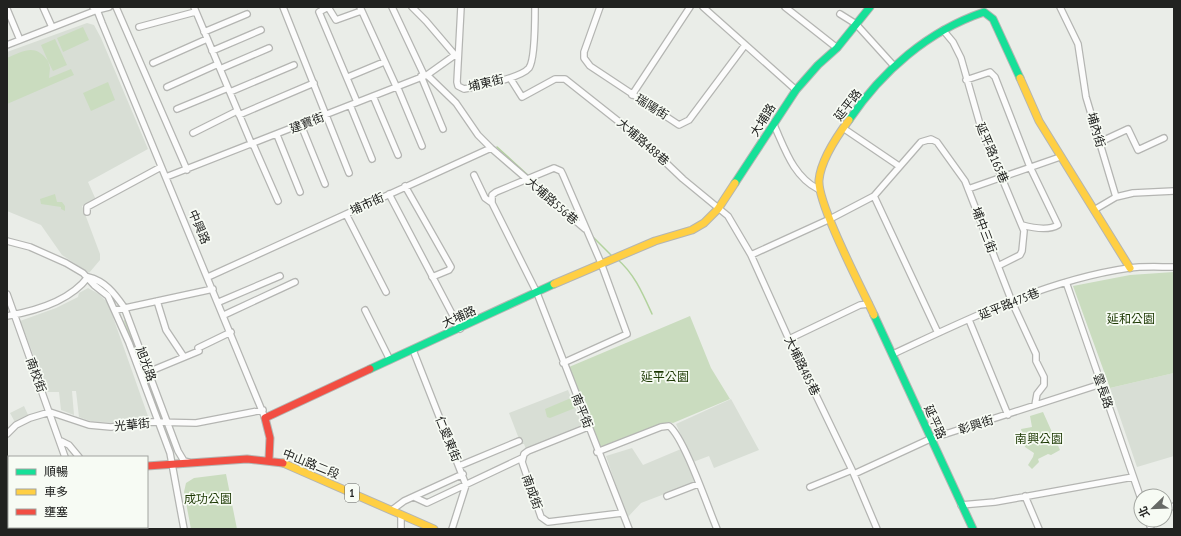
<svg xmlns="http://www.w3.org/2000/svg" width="1181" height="536" viewBox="0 0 1181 536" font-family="'PT Sans Narrow','Noto Sans TC',sans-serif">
<rect width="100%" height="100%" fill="#eaede8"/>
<!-- built -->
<path fill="#d8ded5" d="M87,23l7,2 7,13 47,111 -60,33 8,18 -14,6 18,48v6l-11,13 -27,-18 -21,-30 -34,-14v-159z
M88,288l11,6 9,9 41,116 -33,4 -26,-2 -11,-4 -3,-26h-4l2,24 -13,-5 -2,-18h-11l-28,-71 36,-13 22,-11 1,-4z
M1174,373v83l-37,11 -27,-79z
M568,390l15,37 -57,22 -2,-5h-3l-12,-31z
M731,399l28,51 -45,18 -5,-12 -16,6 -17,-38z
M24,406l5,11 -13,7 -6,-11z
M632,448l11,17 38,-16 15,33 -55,21 -14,15 -21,-62z"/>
<!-- green -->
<path fill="#cadcbf" d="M83,27l6,13 -26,12 -6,-14z
M55,39l12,26 -14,6 -5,-10 2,7 -1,10 22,-9 3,6 -67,29v-46c17,-7 28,-15 41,3l-7,-16z
M108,82l7,18 -24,11 -8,-18z
M55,194l2,8h5l3,4v5l-4,-2v-2l-20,-3 -1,-5z
M1174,272v101l-64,15 -37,-102 57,-11z
M690,316l21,52 19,31 -57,24 -4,-1 -68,26 -32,-81z
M125,319l18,47h-3l-16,-45z
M147,380l2,1 13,36 -1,2 -2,-1z
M571,398l4,10 -25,10 -3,-1 -2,-8z
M1043,412l17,38 -9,5 -3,-1 -10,5 1,3 -7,7 -4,-4 5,-8 1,-4 -9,-6 -4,-18 11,-2 -2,-11z
M226,474l11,55h-46l-7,-37 2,-9 8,-5z"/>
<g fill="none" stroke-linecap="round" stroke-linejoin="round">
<!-- stream -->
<path stroke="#b2d29d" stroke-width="1.5" d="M497,147l33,30
M533,179l27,25
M592,236l20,20
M617,259c17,14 26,35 35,55"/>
<!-- street casing -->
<g stroke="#b4b5b2" stroke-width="8">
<path id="street" d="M43,7l9,20
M93,7l4,3 5,13 163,395
M116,7l71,163
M194,7l58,138
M283,7l66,166
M328,7l-9,5 38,90
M328,7l8,13 25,-9
M360,7l36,79
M392,7l32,68
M461,7l-4,75 1,4 6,3c13,-2 57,-11 65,-21 6,-8 6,-49 6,-61
M600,7l-16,45v6l6,8 89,59 10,-5 56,-75
M703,7l93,83
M785,7l52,41
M1060,7l18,37 8,53 30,100
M7,9l13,31
M840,14l16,10 38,42
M139,27l56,-15
M943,30l10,12 8,16 20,70 43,103 -2,20 -2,4 -22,11
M204,32l43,-18
M7,45l90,-35 12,-3
M212,51l49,-21
M153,63l54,-24
M220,69l49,-21
M427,75l29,28 22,32 13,13 94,81
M421,76l22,53
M348,77l36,-15
M510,78l12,19 33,-18h10l77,61 41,39 45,37 23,39 36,80 65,135 25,59
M966,80l24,-8 5,5 35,90 28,58c-10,6 -25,3 -36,0
M397,86l25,60
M167,87l51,-23
M230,92l64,-27
M632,95l58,-88
M373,96l25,59
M350,105l22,54
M177,109l51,-21
M239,115l75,-32
M301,125l24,59
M774,125c11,24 19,51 44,64
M843,128l56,38
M193,133l44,-22
M277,135l23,57
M1100,142l28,-13 10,21 26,-12
M253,144l25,57
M474,175l11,23 7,5
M166,177l261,-102 28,-20 -29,-34 -14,-14
M405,186l46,81 -2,3 -17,7
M968,189l92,-32
M389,194l71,135
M874,196l64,137
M1094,210l22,-13 17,-4 41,-2
M87,212v-5l74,-40
M346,214l40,78
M7,241l23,6 36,16 17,10 11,12 14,11 21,47 41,110 14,76
M751,255l79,-36 44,-23 47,-54 10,-3 6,3 28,39 47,121 24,52v7l8,16v8l-7,9 -2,11
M88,277c17,4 26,16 36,30l54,144 6,10 4,1
M208,277l283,-129
M1066,282l75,217
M7,294l58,163
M157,301l9,29 18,27
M219,302l61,-26
M116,310l97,-21
M365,310l25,50
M224,315l71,-33
M7,316c29,-5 63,-15 81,-39
M969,320l39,95
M789,339l71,-34 9,-1
M413,350l53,135 -14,44
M893,354c75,-35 153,-74 236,-86 14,-2 30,-1 45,-1
M563,363l64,-29 -26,-71 -38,-88 -2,-4 -7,-3 -58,24 -4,3v8l45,90 92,236
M141,375l58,-24 -1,-3 33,-16
M588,427l-60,24 -4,3 -2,8 19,55 7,5 74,-9
M7,434l9,-9 14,-7 20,-6 39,13 22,2 41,-5 44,1 67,-13
M61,441l8,4 10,12
M597,452l64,-25 8,-1c15,11 39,82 48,103
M459,466l60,-25
M854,474l76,-35 171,-55
M810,487l42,-17
M667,496l31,-12
M1025,496l14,33
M414,497l13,6 95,-45
M961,505l34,-3 138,-25
M1165,509l9,-3
M392,510l12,-9 59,-27
M1148,520l3,9
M401,529v-14"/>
</g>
<!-- fast casing -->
<g stroke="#b4b5b2" stroke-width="9">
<path id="fast" d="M849,120c33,-49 79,-89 135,-108l9,7 27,59
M735,183l61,-93 22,-25 19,-17 33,-41
M874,315l99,214
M370,369l184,-85
M103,527l1,2"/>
</g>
<!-- slow casing -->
<g stroke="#b4b5b2" stroke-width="9">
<path id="slow" d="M1020,78l19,43 91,147
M849,120c-12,16 -28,39 -30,60 -2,23 43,109 55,135
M554,284l101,-43 37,-11 12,-7 14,-14 17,-26
M283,463l151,66
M7,477h2"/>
</g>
<!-- jam casing -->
<g stroke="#b4b5b2" stroke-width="9">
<path id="jam" d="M269,459l1,-21 -5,-20 105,-49
M147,466l100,-7 36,4"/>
</g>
<!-- street -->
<use href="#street" stroke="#fcfcfc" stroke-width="5.5"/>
<!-- fast -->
<use href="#fast" stroke="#16e098" stroke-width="7"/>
<!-- slow -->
<use href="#slow" stroke="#ffcf43" stroke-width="7"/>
<!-- jam -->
<use href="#jam" stroke="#f24e42" stroke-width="7"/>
</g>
<g text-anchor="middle" stroke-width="3.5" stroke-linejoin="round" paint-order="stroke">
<!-- shield labels -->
<rect fill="#f7fbf4" stroke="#616360" stroke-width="1" x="345" y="484" width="14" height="18" rx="3"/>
<g font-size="11" font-weight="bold" fill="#212220">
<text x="352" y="497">1</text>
</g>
<!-- street labels -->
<g font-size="12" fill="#212220" stroke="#f7fbf4">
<text transform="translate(486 83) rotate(-13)" y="4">埔東街</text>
<text transform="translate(848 105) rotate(-52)" y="4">延平路</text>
<text transform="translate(652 107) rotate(32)" y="4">瑞陽街</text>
<text transform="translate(763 120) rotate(-58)" y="4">大埔路</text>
<text transform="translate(307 123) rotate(-21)" y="4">建寶街</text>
<text transform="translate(1096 130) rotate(74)" y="4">埔內街</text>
<text transform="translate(643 142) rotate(41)" y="4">大埔路488巷</text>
<text transform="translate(992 153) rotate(67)" y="4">延平路165巷</text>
<text transform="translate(552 201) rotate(41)" y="4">大埔路556巷</text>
<text transform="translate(367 204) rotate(-24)" y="4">埔市街</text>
<text transform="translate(199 227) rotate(67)" y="4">中興路</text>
<text transform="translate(984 230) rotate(69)" y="4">埔中三街</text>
<text transform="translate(1009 304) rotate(-22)" y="4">延平路475巷</text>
<text transform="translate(459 317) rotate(-24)" y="4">大埔路</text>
<text transform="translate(146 364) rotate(70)" y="4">旭光路</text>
<text transform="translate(802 366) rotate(64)" y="4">大埔路485巷</text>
<text transform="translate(36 375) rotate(70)" y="4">南校街</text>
<text transform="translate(1103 391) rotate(71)" y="4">雲長路</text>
<text transform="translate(582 411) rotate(68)" y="4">南平街</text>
<text transform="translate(935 422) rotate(66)" y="4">延平路</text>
<text transform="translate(132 425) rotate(-6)" y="4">光華街</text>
<text transform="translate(976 425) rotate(-18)" y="4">彰興街</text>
<text transform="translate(448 439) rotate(68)" y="4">仁愛東街</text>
<text transform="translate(311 464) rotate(22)" y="4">中山路二段</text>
<text transform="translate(532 492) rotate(70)" y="4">南成街</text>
</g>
<!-- park labels -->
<g font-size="12" fill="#1c3803" stroke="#f7fbf4">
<text x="1131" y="323">延和公園</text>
<text x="665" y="381">延平公園</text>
<text x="1039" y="443">南興公園</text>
<text x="208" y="503">成功公園</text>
</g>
</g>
<!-- border -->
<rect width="1181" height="536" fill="none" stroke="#212220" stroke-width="16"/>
<!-- legend -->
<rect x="8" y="456" width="140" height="72" fill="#f7fbf4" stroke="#a1a49f"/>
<rect x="16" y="469" width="20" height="6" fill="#16e098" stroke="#a1a49f"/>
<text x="44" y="476" font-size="12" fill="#212220">順暢</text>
<rect x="16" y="489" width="20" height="6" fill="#ffcf43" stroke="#a1a49f"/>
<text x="44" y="496" font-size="12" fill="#212220">車多</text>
<rect x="16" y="509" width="20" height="6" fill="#f24e42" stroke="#a1a49f"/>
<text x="44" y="516" font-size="12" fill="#212220">壅塞</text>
<!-- north arrow -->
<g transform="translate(1153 508) rotate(247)"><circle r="19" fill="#f7fbf4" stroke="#a1a49f"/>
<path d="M0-3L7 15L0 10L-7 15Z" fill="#676966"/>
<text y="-6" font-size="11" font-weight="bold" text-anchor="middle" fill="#212220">北</text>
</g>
</svg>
